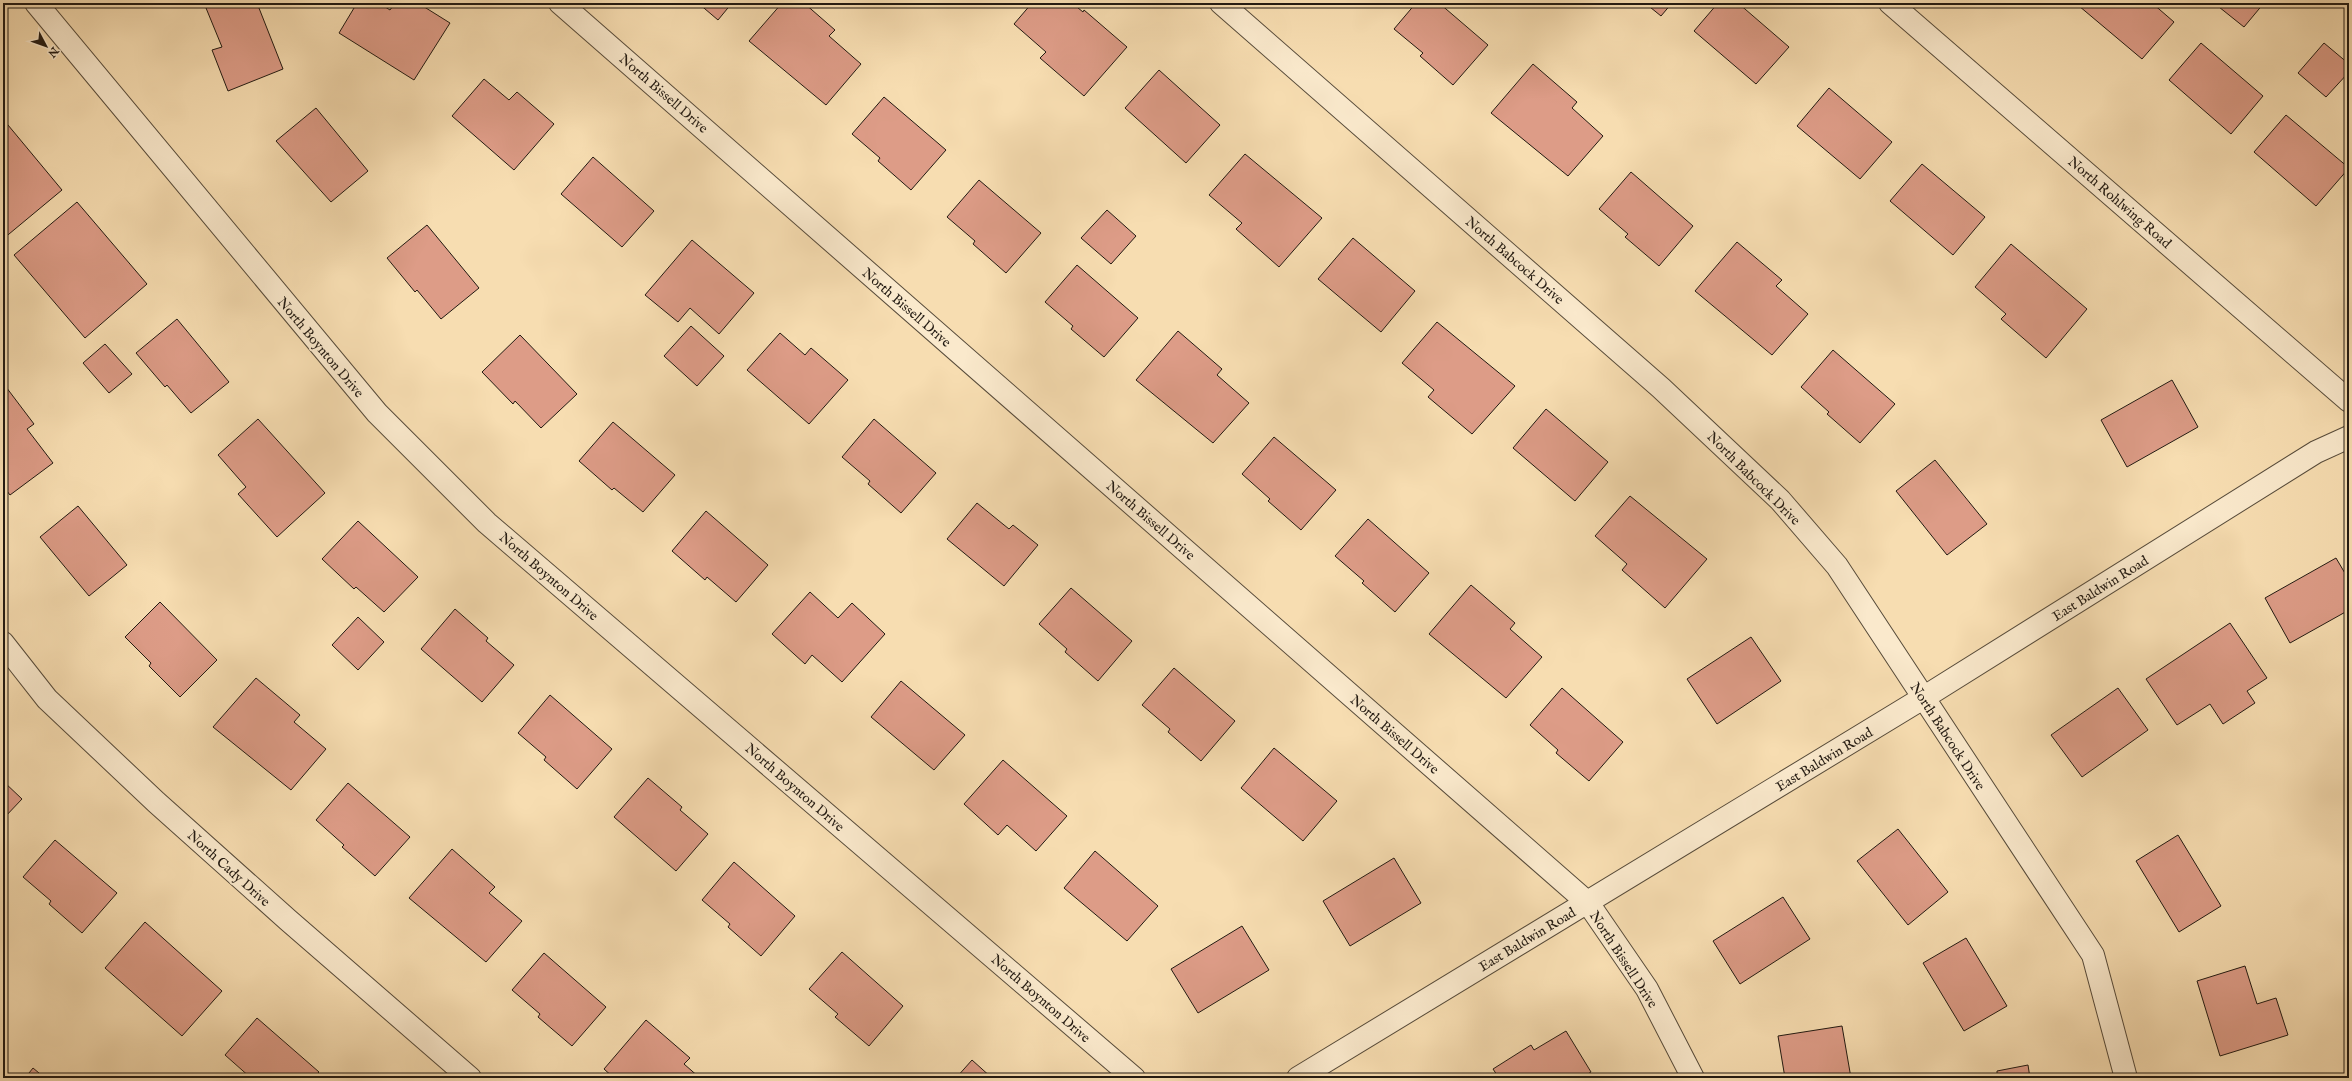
<svg xmlns="http://www.w3.org/2000/svg" width="2352" height="1081" viewBox="0 0 2352 1081" font-family="'IM FELL English',serif">
<rect width="100%" height="100%" fill="#f7ddb1"/>
<filter id="stains"><feTurbulence type="fractalNoise" baseFrequency=".005" numOctaves="4"/><feColorMatrix values="0 0 0 0 .2 0 0 0 0 .09 0 0 0 0 .02 0 0 0 .5 -.17"/></filter>
<radialGradient id="worn" r=".72"><stop offset=".6" stop-color="#630" stop-opacity="0"/><stop offset="1" stop-color="#630" stop-opacity=".3"/></radialGradient>
<!-- building -->
<path fill="#dd9c87" stroke="#221a12" d="M218,3h39l26,66 -55,22 -16,-41 10,-3 -16,-39z
M357,3h22l11,7 5,-7h23l32,20 -36,57 -75,-47z
M698,3h34l-14,17z
M782,3h22l31,27 -6,6 32,28 -35,41 -77,-64z
M1032,3h40l11,9 1,-2 43,37 -43,49 -44,-38 6,-6 -32,-28z
M1416,3h23l49,42 -35,40 -33,-29 3,-3 -29,-24z
M1645,3h27l-11,13z
M1718,3h20l51,44 -33,37 -62,-53z
M2082,3h70l22,19 -32,37 -63,-53z
M2214,3h50l-20,24z
M2201,43l62,53 -32,38 -62,-54z
M2324,43l25,21v8l-23,25 -28,-24z
M1533,64l44,38 -5,6 31,28 -35,40 -77,-63z
M1159,70l61,55 -34,38 -61,-55z
M484,79l25,21 8,-8 37,32 -40,46 -62,-54z
M1829,88l63,54 -32,37 -63,-53z
M884,97l62,53 -35,40 -33,-29 2,-3 -28,-24z
M316,108l52,63 -37,31 -55,-61z
M2286,115l63,53 -33,38 -62,-54z
M3,119l59,71 -59,49z
M1245,154l77,64 -43,49 -43,-38 6,-6 -33,-28z
M593,157l61,54 -32,36 -61,-53z
M1922,164l63,53 -32,38 -63,-54z
M1631,172l62,54 -34,40 -34,-29 3,-3 -29,-25z
M979,180l62,53 -35,40 -33,-29 2,-3 -28,-24z
M77,202l70,82 -62,54 -71,-83z
M1107,210l29,26 -25,28 -30,-26z
M427,225l52,63 -38,31 -24,-29 -2,2 -28,-34z
M1353,238l62,53 -34,41 -63,-53z
M692,240l62,53 -35,41 -29,-26 -12,14 -33,-27z
M1737,242l45,38 -6,6 32,28 -36,41 -77,-64z
M2011,244l76,65 -41,49 -45,-39 5,-5 -31,-27z
M1077,265l61,53 -34,39 -33,-28 2,-3 -28,-24z
M177,319l52,63 -38,31 -24,-28 -2,2 -29,-34z
M1437,322l78,64 -43,48 -44,-37 6,-7 -32,-27z
M691,326l33,30 -27,30 -33,-30z
M1178,331l44,38 -5,6 32,28 -36,40 -77,-63z
M780,333l25,22 6,-7 37,32 -39,44 -62,-54z
M520,335l57,59 -36,34 -26,-27 -2,3 -31,-32z
M105,344l27,30 -23,19 -26,-30z
M1833,350l62,54 -35,39 -33,-29 2,-2 -28,-25z
M2172,380l26,47 -71,40 -26,-47z
M3,383l31,41 -7,5 26,34 -43,32 -7,-9z
M1546,409l62,53 -33,39 -62,-53z
M258,419l67,74 -48,44 -39,-43 8,-7 -28,-32z
M874,419l62,54 -35,40 -33,-29 2,-3 -28,-24z
M613,422l62,53 -32,37 -29,-24 -2,2 -33,-29z
M1274,437l62,53 -35,40 -33,-29 2,-2 -28,-25z
M1935,460l52,64 -40,31 -51,-64z
M1630,496l77,63 -42,49 -43,-38 5,-6 -32,-28z
M977,503l32,26 4,-4 25,20 -34,41 -57,-47z
M78,506l49,59 -38,31 -49,-59z
M706,511l62,54 -32,37 -29,-25 -2,3 -33,-29z
M1368,519l61,54 -34,39 -33,-29 2,-2 -29,-25z
M358,521l60,56 -34,35 -28,-25 -2,2 -32,-30z
M2336,558l13,22v30l-59,33 -25,-45z
M1471,585l44,38 -5,6 32,28 -36,41 -77,-64z
M1071,588l61,53 -34,40 -33,-29 2,-3 -28,-25z
M810,592l28,26 14,-15 33,31 -43,48 -30,-27 -7,9 -33,-30z
M160,602l57,58 -37,37 -31,-31 2,-3 -26,-26z
M455,609l33,29 -2,3 28,24 -32,37 -61,-53z
M358,617l26,25 -26,28 -26,-25z
M2230,623l37,55 -20,13 8,12 -32,21 -13,-20 -33,21 -31,-46z
M1751,637l30,44 -64,43 -30,-45z
M1174,668l61,53 -34,40 -33,-29 2,-3 -28,-24z
M256,678l44,37 -6,7 32,27 -35,41 -78,-63z
M901,681l64,54 -31,35 -63,-53z
M1562,688l61,54 -34,39 -33,-28 2,-3 -28,-25z
M2118,688l30,42 -66,47 -31,-42z
M550,695l62,54 -35,40 -33,-29 2,-3 -28,-24z
M1274,748l63,53 -34,40 -62,-53z
M1003,760l64,56 -31,35 -29,-26 -9,10 -34,-31z
M648,778l34,29 -2,3 28,24 -32,37 -62,-54z
M3,781l19,18 -19,20z
M348,783l62,54 -35,39 -33,-29 2,-2 -28,-25z
M1898,829l50,63 -40,33 -51,-64z
M2178,835l43,71 -42,26 -43,-71z
M55,840l62,53 -35,40 -33,-29 2,-3 -28,-24z
M452,849l43,38 -6,6 33,28 -36,41 -77,-64z
M1095,851l63,55 -31,35 -63,-53z
M1394,858l27,45 -71,43 -27,-45z
M734,862l61,54 -34,40 -33,-29 2,-3 -28,-24z
M1783,897l27,42 -70,45 -27,-43z
M145,922l77,69 -40,45 -77,-68z
M1242,926l27,44 -71,43 -27,-44z
M1966,938l41,68 -43,25 -41,-68z
M842,952l61,54 -34,40 -34,-29 3,-3 -29,-25z
M544,953l62,54 -34,39 -34,-29 2,-3 -28,-24z
M2245,966l12,38 19,-6 12,37 -68,21 -23,-75z
M257,1018l62,54 -6,6h-62l-26,-23z
M646,1020l44,38 -6,6 16,14h-86l-10,-9z
M1842,1026l9,52h-66l-7,-42z
M1566,1031l25,41 -10,6h-82l-6,-9 38,-24 3,5z
M972,1060l20,18h-36z
M2028,1065l2,13h-50l17,-3v-4z
M33,1068l12,10h-20z"/>
<g fill="none" stroke-linecap="round" stroke-linejoin="round">
<!-- minor casing -->
<g stroke="#574b3a" stroke-width="24">
<path id="minor" d="M36,3l341,410 110,110 647,555
M560,3l1028,900 59,86 46,89
M1221,3l440,385 119,112 57,66 256,389 33,123
M3,643l44,56 109,103 132,118 182,158
M1298,1078l625,-380 393,-246 33,-15"/>
</g>
<!-- tertiary casing -->
<g stroke="#574b3a" stroke-width="24">
<path id="tertiary" d="M1890,3l459,398"/>
</g>
<!-- minor -->
<use href="#minor" stroke="#fae9cc" stroke-width="22"/>
<!-- tertiary -->
<use href="#tertiary" stroke="#fae9cc" stroke-width="22"/>
</g>
<g text-anchor="middle" stroke-width="4" stroke-linejoin="round" paint-order="stroke">
<!-- street labels -->
<g font-size="14" fill="#221a12" stroke="#fae9cc">
<text transform="translate(664 93) rotate(41)" y="5">North Bissell Drive</text>
<text transform="translate(2120 202) rotate(41)" y="5">North Rohlwing Road</text>
<text transform="translate(1515 260) rotate(41)" y="5">North Babcock Drive</text>
<text transform="translate(907 307) rotate(41)" y="5">North Bissell Drive</text>
<text transform="translate(321 347) rotate(50)" y="5">North Boynton Drive</text>
<text transform="translate(1754 478) rotate(45)" y="5">North Babcock Drive</text>
<text transform="translate(1151 520) rotate(41)" y="5">North Bissell Drive</text>
<text transform="translate(549 576) rotate(41)" y="5">North Boynton Drive</text>
<text transform="translate(2100 588) rotate(-32)" y="5">East Baldwin Road</text>
<text transform="translate(1395 734) rotate(41)" y="5">North Bissell Drive</text>
<text transform="translate(1948 736) rotate(57)" y="5">North Babcock Drive</text>
<text transform="translate(1824 759) rotate(-31)" y="5">East Baldwin Road</text>
<text transform="translate(795 787) rotate(41)" y="5">North Boynton Drive</text>
<text transform="translate(229 868) rotate(42)" y="5">North Cady Drive</text>
<text transform="translate(1527 939) rotate(-31)" y="5">East Baldwin Road</text>
<text transform="translate(1624 959) rotate(57)" y="5">North Bissell Drive</text>
<text transform="translate(1041 998) rotate(41)" y="5">North Boynton Drive</text>
</g>
</g>
<!-- margin -->
<rect width="2352" height="1081" fill="none" stroke="#f7ddb1" stroke-width="16"/>
<rect x="4" y="4" width="2344" height="1073" fill="none" stroke="#221a12" stroke-width="2"/>
<rect x="8" y="8" width="2336" height="1065" fill="none" stroke="#221a12"/>
<!-- north arrow -->
<g transform="translate(46 46) rotate(131)" stroke="#fae9cc" stroke-width="3" paint-order="stroke">
<path d="M0-3L7 15L0 10L-7 15Z" fill="#221a12"/>
<text y="-6" font-size="11" font-weight="bold" text-anchor="middle" fill="#221a12">N</text>
</g>
<rect width="100%" height="100%" filter="url(#stains)"/>
<rect width="100%" height="100%" fill="url(#worn)"/>
</svg>
